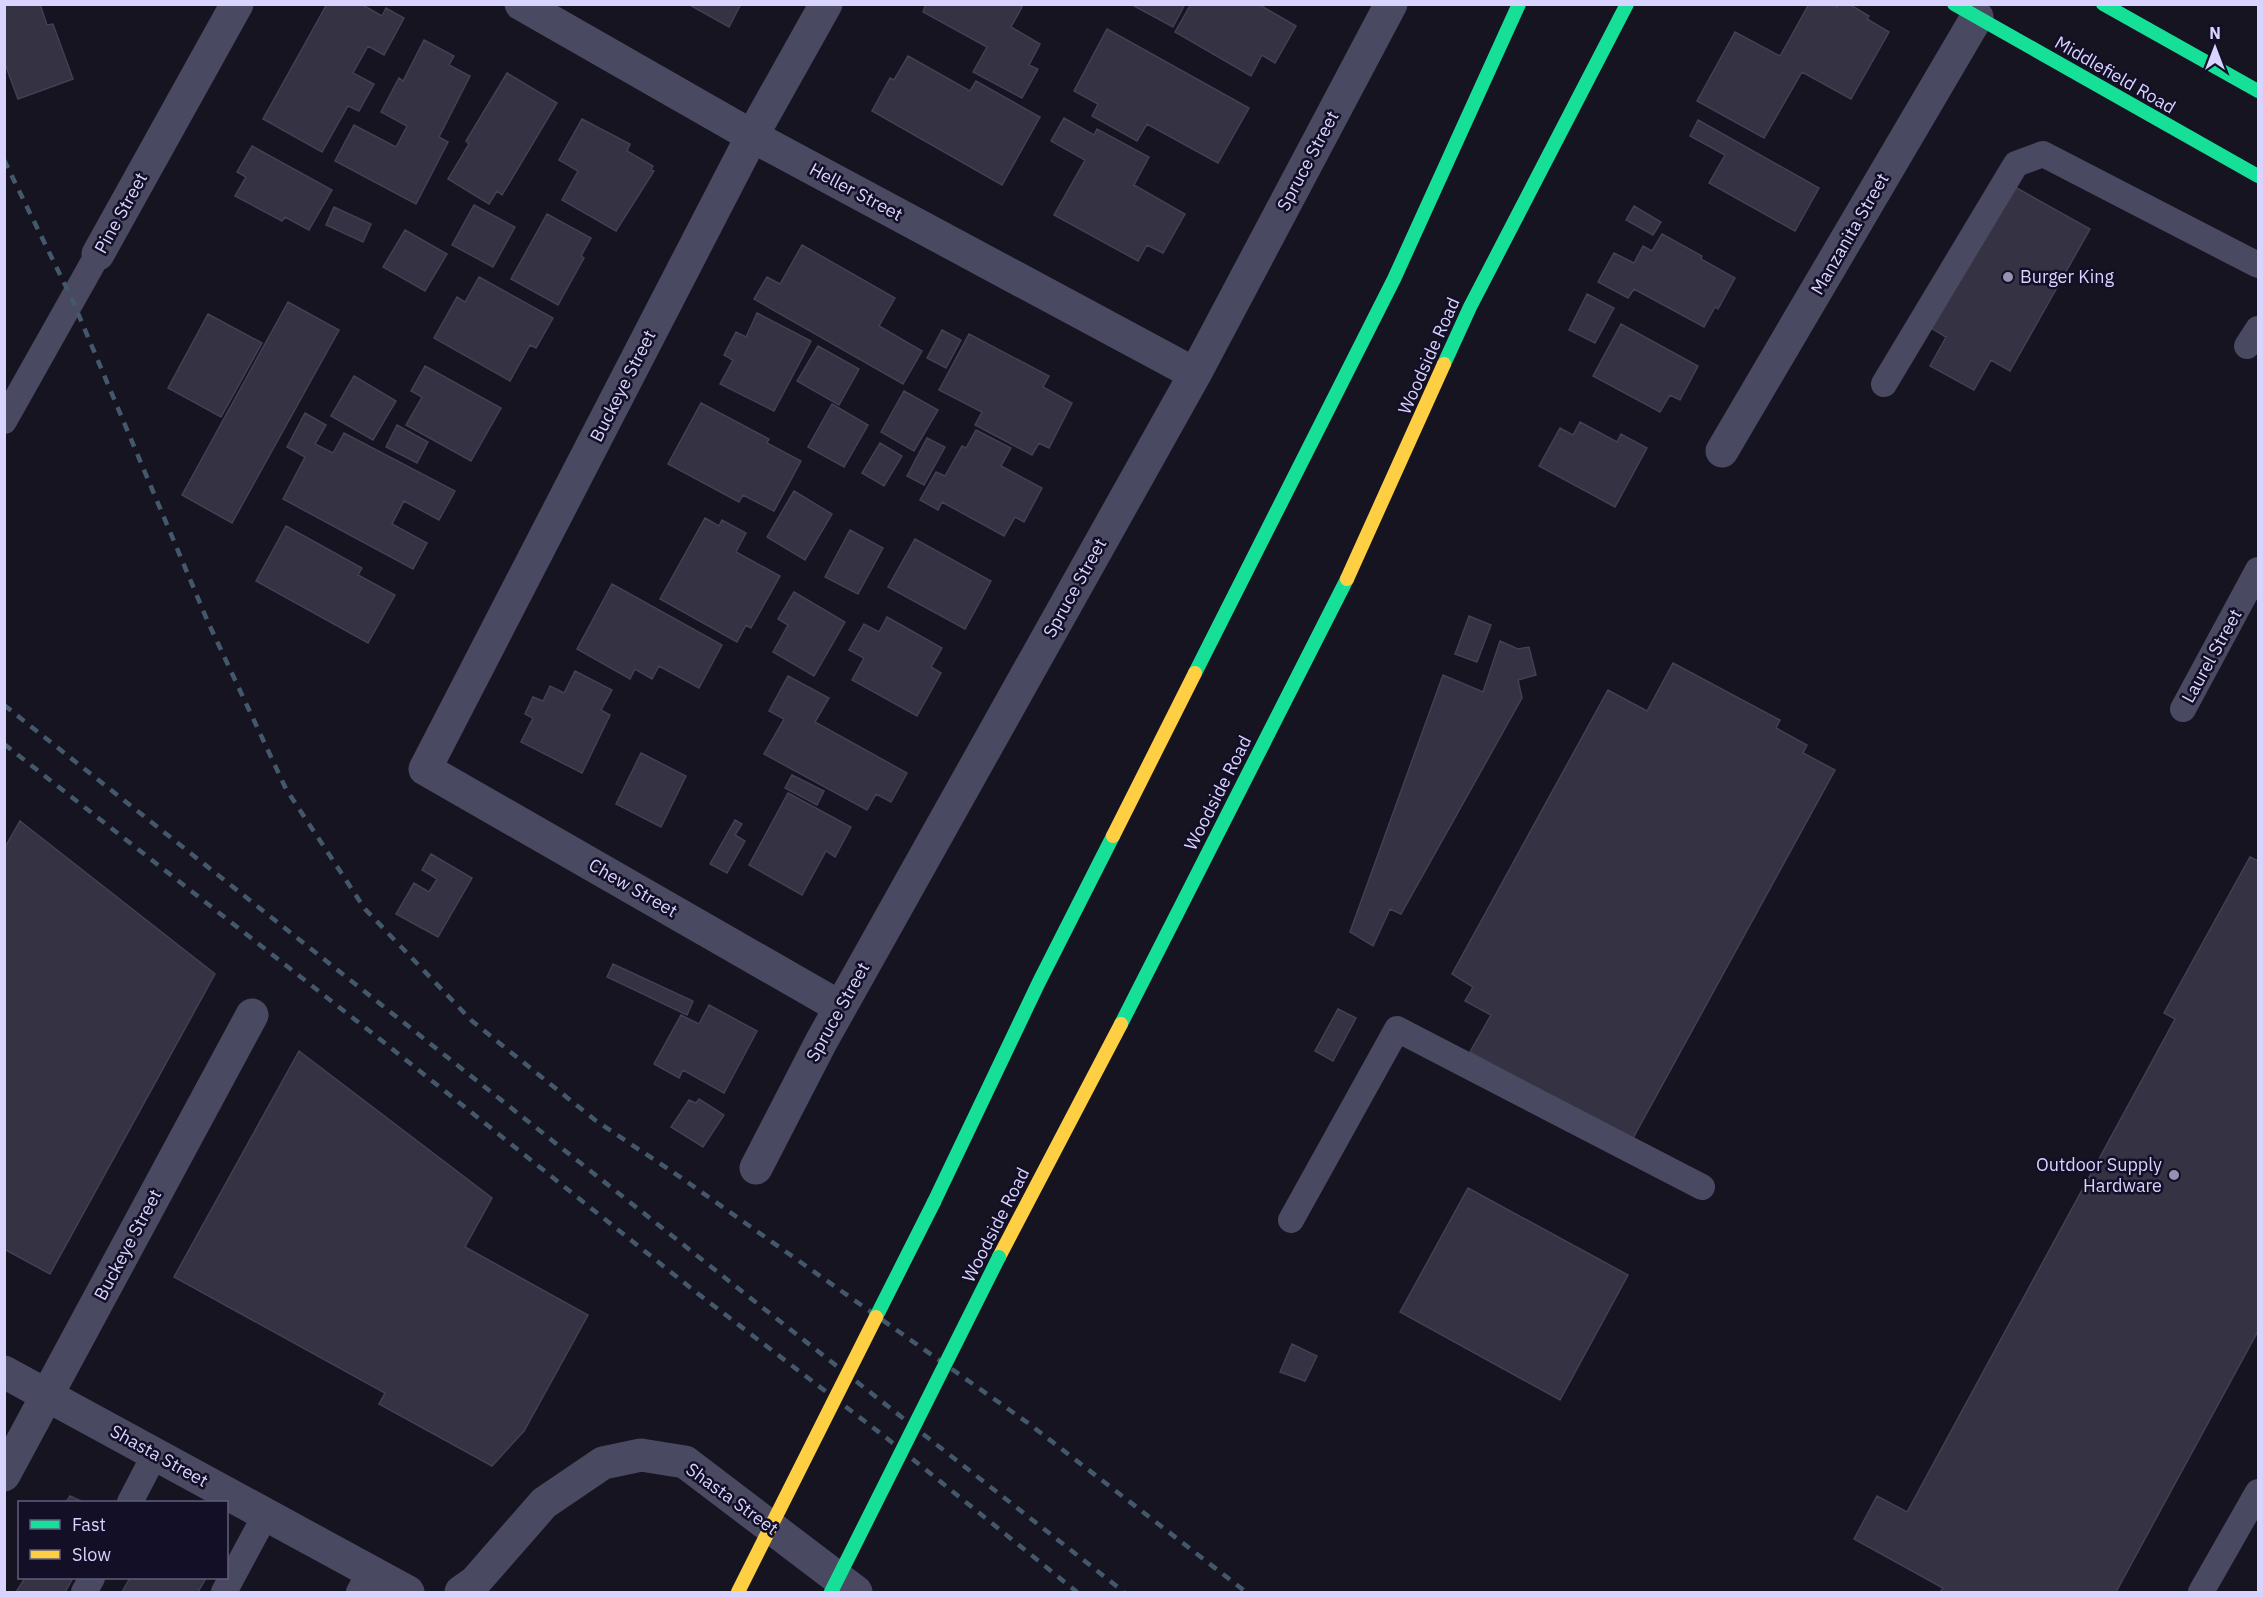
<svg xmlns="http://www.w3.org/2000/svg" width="2263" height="1597" viewBox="0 0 2263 1597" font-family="'IBM Plex Sans',sans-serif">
<rect width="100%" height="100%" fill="#161421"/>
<!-- building -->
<path fill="#343243" stroke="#433f54" stroke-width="1.5" d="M4,4h36l7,21 6,-1 20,55 -55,20 -14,-38z
M327,4h34l21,12 4,-8 18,10 -20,37 -16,-9 -15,27 21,11 -15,27 -11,-5 -26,46 -59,-33z
M688,4h53l-12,23z
M926,4h90l6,3 -11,20 29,17 -11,21 9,4 -16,29 -49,-26 14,-25 -64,-35z
M1135,4h50l-12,23 -39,-21z
M1191,4h67l38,22 -21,37 -13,-8 -11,21 -76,-44z
M1809,4h24l4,3 1,-3h11l20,12 -2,3 22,13 -38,67 -49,-27 -38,66 -67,-37 38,-69 45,24z
M1107,29l142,79 -31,55 -71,-39 -10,17 -45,-25 6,-12 -24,-13z
M424,40l30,16 -5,9 21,11 -31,61 9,5 -32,62 -81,-43 19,-36 42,22 11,-21 -26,-14 18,-34 4,3z
M908,56l62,35 6,-10 64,36 -38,68 -130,-74 18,-33 4,2z
M507,73l50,30 -55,92 -5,-4 -8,13 -41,-25 21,-35 -3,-3z
M1064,118l30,17 3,-6 52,28 -15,28 51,29 -22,39 -16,-8 -9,16 -84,-46 31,-55 -34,-19z
M582,119l48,25 -3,7 26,15 -2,4 3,1 -38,60 -54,-31 16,-29 -19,-11z
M1698,120l121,68 -24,43 -86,-48 16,-28 -35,-19z
M252,146l80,44 -23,40 -24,-13 -3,4 -47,-25 11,-19 -9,-5z
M2006,182l84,47 -80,142 -19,-11 -17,30 -44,-24 16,-29 -20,-12z
M474,205l41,22 -22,40 -41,-22z
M1634,206l27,16 -8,13 -27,-15z
M334,207l37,17 -8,18 -37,-17z
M547,214l44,24 -10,18 3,2 -26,47 -47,-26z
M405,230l42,24 -22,37 -42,-24z
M1662,234l40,22 -1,3 34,19 -17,31 -3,-2 -11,20 -70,-38 -6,9 -30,-16 16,-29 20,10 9,-17 9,5z
M802,245l93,53 -16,28 43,25 -19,33 -149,-85 13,-22 13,7z
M479,277l74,41 -17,30 -6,-3 -20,36 -76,-43 23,-41 8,5z
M1587,294l27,14 -19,35 -26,-13z
M288,302l51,28 -107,193 -50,-28z
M757,313l54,28 -37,70 -54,-27 13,-24 -9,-5 12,-23 10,5z
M208,314l54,29 -41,74 -53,-29z
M1621,324l77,42 -18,34 -10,-5 -10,17 -67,-36z
M942,330l19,10 -15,28 -19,-10z
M969,334l80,42 -6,11 29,16 -23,45 -10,-5 -7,12 -57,-30 7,-13 -43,-22z
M818,346l41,23 -20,36 -42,-24z
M425,366l76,42 -30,53 -65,-36 16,-28 -11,-6z
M354,376l42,25 -23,39 -42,-24z
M904,391l34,19 -24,41 -33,-19z
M701,403l68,36 -2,4 34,18 -27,50 -31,-16 -4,7 -71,-38z
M832,404l36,21 -24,42 -36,-20z
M305,413l21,12 -11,19 18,9 11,-20 111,58 -16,29 -35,-19 -12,23 35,19 -14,26 -130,-70 22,-42 -18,-10z
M1580,422l37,20 4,-8 26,14 -32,59 -76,-41 21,-38 13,7z
M397,425l31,17 -11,21 -31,-16z
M976,430l35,18 -10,18 41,22 -18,34 -9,-5 -11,19 -62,-34 -4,8 -18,-10 16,-28 9,4 17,-30 4,2z
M927,438l18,9 -21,38 -17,-9z
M880,443l22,13 -18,30 -22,-13z
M794,491l38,23 -27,46 -38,-23z
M705,518l14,8 3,-6 24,13 -10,19 44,24 -29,52 -5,-3 -9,17 -77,-43z
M286,526l76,42 -4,7 37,20 -27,48 -112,-62z
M850,530l33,18 -25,46 -33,-17z
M915,539l76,42 -26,48 -77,-42z
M612,584l110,61 -23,43 -40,-22 -7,13 -17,-10 -5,10 -53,-30z
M794,592l51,30 -31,54 -41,-24 15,-27 -10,-6z
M1469,616l22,9 -14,37 -22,-8z
M887,617l55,31 -11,19 10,6 -24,43 -65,-36 12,-22 -15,-8 15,-26 15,8z
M1500,641l18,8 11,-2 7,28 -18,5 4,18 -121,216 -11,-5 -17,37 -23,-14 93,-257 40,17z
M1673,663l107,57 -4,8 31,17 -4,8 32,17 -203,370 -162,-88 21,-37 -26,-14 8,-14 -21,-13 156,-284 39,21z
M575,671l37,19 -11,20 9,5 -28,58 -61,-31 12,-24 -8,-4 8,-17 10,4 7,-15 14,7z
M788,676l41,22 -14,24 92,51 -16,29 -15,-8 -9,16 -103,-56 20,-35 -15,-8z
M641,753l45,23 -25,51 -45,-23z
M792,775l32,16 -7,14 -32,-17z
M788,793l63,34 -16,30 -9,-6 -24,44 -53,-30z
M735,820l7,4 -7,11 10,6 -18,32 -17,-9z
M20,821l195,153 -165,300 -46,-25v-400z
M431,854l41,24 -34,59 -42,-23 18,-31 15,9 8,-13 -15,-9z
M2250,857l8,4v470l-142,261h-176l3,-4 -89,-49 23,-43 30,16 268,-493 -11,-6z
M613,964l80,37 -6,14 -80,-38z
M709,1005l48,26 -33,62 -41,-23 -4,8 -25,-14 27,-49 18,9z
M1338,1009l18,9 -23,43 -18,-10z
M299,1051l193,147 -27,49 123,68 -64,116 -32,35 -113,-62 6,-11 -211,-116z
M699,1099l25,16 -21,32 -32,-20 18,-27 7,3z
M1468,1188l160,87 -68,125 -160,-88z
M1292,1344l25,12 -12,25 -25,-9z
M70,1496l13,6h-17z
M25,1578h48l-8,14h-49z
M130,1578h76l-8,14h-76z"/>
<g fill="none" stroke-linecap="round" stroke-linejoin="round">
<!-- lane -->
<path stroke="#4a4962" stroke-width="26" d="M2247,346l11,-17
M1884,384l132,-220 27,-10 215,111
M4,421l94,-167
M2183,709l75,-139
M1291,1220l106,-191 305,158
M130,1502l25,-48
M84,1592l8,-14
M224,1592l42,-78
M359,1592l11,-20
M2201,1592l57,-100"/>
<!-- street -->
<path stroke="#4a4962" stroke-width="33" d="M521,4l231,132 443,238
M826,4l-74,132 -327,633 415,238
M98,254l139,-250
M1722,451l255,-434
M756,1168l65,-126 374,-668 196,-370
M4,1372l404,220
M4,1475l248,-460
M461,1592l14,-10 69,-79 59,-40 38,-8 44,7 171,130"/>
<!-- fast -->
<path stroke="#16e098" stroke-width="14" d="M1954,4l304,172
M2103,4l155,87
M1444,364l26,-57 157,-303
M1195,673l199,-394 125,-275
M1121,1024l226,-445
M934,1202l105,-220 74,-146"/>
<!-- slow -->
<path stroke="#ffcf43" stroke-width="14" d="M1347,579l97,-215
M1113,836l82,-163
M999,1257l122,-233"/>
<!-- rail -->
<path stroke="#43596b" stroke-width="4.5" stroke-dasharray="9 8" stroke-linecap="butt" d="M4,160l68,139 136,323 78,167 79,120 107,112 123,99 88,59 345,244 218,169
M4,705l759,603 361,284
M4,744l382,300 311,249 187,143 193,156"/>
<!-- fast-bridge -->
<path stroke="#16e098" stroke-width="14" d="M876,1317l58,-115
M831,1592l168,-335"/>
<!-- slow-bridge -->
<path stroke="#ffcf43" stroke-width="14" d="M738,1592l138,-275"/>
</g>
<!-- markers -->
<g fill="#9591b1" stroke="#130f26" stroke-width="2">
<circle cx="2008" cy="277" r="6"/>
<circle cx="2174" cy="1175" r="6"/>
</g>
<g text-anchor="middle" stroke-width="5" stroke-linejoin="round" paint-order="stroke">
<!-- street labels -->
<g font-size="18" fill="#d9d4ff" stroke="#130f26">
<text transform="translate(2115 75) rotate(30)" y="6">Middlefield Road</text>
<text transform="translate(1308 161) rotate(-62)" y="6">Spruce Street</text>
<text transform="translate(856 192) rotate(28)" y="6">Heller Street</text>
<text transform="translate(121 213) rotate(-61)" y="6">Pine Street</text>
<text transform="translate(1850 234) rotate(-60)" y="6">Manzanita Street</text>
<text transform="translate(1429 356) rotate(-66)" y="6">Woodside Road</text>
<text transform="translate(623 386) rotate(-63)" y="6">Buckeye Street</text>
<text transform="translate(1075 588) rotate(-61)" y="6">Spruce Street</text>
<text transform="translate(2212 656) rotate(-61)" y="6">Laurel Street</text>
<text transform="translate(1218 793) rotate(-63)" y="6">Woodside Road</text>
<text transform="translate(633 888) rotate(30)" y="6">Chew Street</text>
<text transform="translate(838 1012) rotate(-61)" y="6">Spruce Street</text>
<text transform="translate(996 1225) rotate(-63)" y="6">Woodside Road</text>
<text transform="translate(128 1245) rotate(-62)" y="6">Buckeye Street</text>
<text transform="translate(159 1456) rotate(29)" y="6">Shasta Street</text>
<text transform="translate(732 1499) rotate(36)" y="6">Shasta Street</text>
</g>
<!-- poi labels -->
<g font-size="18" fill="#d9d4ff" stroke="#130f26" text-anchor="start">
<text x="2020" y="283">Burger King</text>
<text x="2162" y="1171" text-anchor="end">Outdoor Supply<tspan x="2162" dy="21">Hardware</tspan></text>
</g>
</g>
<!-- border -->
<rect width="2263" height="1597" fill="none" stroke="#d9d4ff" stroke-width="12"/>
<!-- legend -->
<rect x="18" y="1501" width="210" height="78" fill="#130f26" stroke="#625e7d" stroke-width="1.5"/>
<rect x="30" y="1520" width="30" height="9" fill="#16e098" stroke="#625e7d" stroke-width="1.5"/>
<text x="72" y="1531" font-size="18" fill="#d9d4ff">Fast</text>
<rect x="30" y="1550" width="30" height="9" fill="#ffcf43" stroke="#625e7d" stroke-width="1.5"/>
<text x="72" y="1561" font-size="18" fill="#d9d4ff">Slow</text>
<!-- north arrow -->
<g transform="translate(2215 48)" stroke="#130f26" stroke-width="4.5" paint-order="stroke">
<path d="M0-4.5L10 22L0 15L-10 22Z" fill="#d9d4ff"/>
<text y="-9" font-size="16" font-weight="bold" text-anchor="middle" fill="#d9d4ff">N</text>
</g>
</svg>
